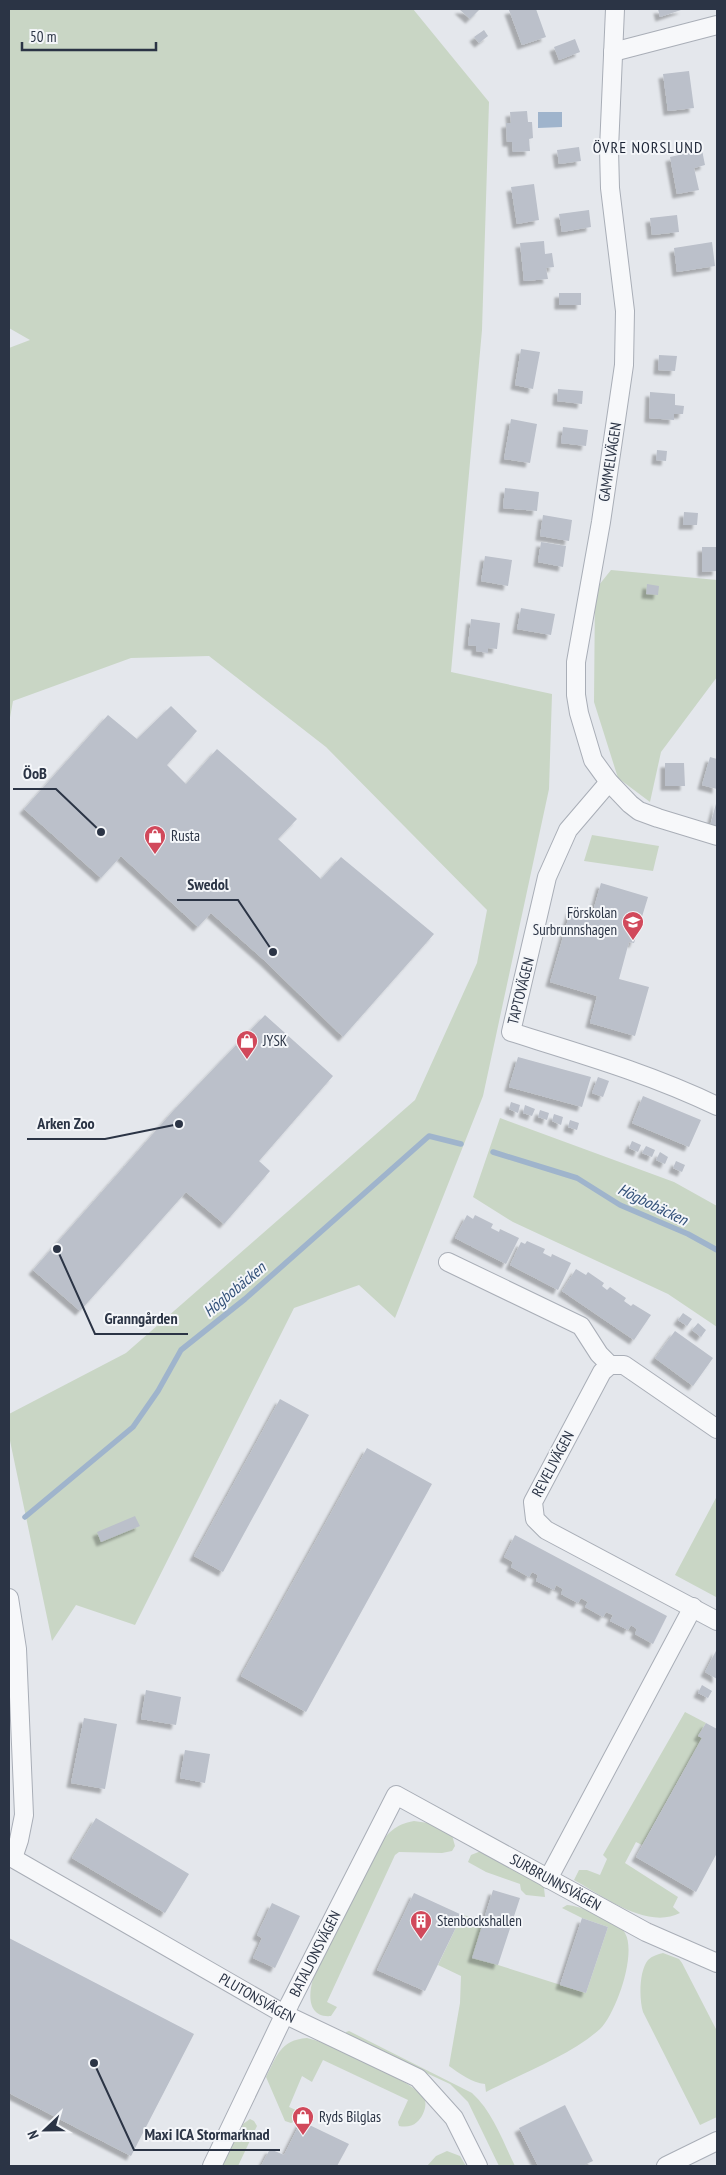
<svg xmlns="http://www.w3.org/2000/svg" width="726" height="2175" viewBox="0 0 726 2175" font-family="'PT Sans Narrow',sans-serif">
<defs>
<filter id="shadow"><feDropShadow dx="-4.5" dy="4.5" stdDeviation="1" flood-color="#0004"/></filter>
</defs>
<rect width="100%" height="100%" fill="#e4e7ec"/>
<!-- green -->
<path fill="#c9d6c5" d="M9,9h404l76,93 -7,228 -31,342 101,22 -3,95 -66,307 -88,222 -36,-33 -65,23 -159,317 -59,-20 -24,36 -43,-205v-22l117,-61 289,-253 62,-137 10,-53 -161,-163 -117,-91 -78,2 -118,43 -4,22v-375l21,-8 -21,-12z
M611,570l106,10v97l-56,75 -11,50 -32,-24 -24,-76 1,-112z
M592,835l67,11 -6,25 -69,-10z
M500,1118l174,64 43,24v121l-49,-33 -155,-72 -40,-25z
M717,1496v98l-1,3 -41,-22z
M685,1712l21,11 -8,13 4,2 -60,107 -6,-3 -11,21 53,34 -5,10 7,6c-33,17 -77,-17 -106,-33l5,-10h8l13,5 7,-16 -4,-4z
M414,1821l21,3 17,11 3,11 -3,5 -10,2 -43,-1 -4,3 -68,147 10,5 -6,9c-23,2 -23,-20 -18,-37l63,-130c11,-15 19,-25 38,-28z
M481,1851l58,31 5,6 1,9 -19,-2 -5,-5 -1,-6 -34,-12 -18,-10 3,-7z
M567,1905c12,0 52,17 58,28 12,21 -9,80 -25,96 -29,26 -79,45 -114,63l-1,-8c-13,-1 -26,-11 -36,-18l11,-63 1,-27 -23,-11 24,-50 22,4 14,46 88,28 22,-66 -26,-9 -20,-10z
M663,1953l16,6 3,4 35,68v86l-17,8 -57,-113c-4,-13 -4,-41 5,-52 4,-4 10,-6 15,-7z
M349,2031l123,62c21,19 31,49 43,73h-16l-31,-64 -18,-18 -103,-48 -1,-4z
M307,2038l11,3c21,9 97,41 106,57 4,7 -1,19 -7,24 -5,5 -12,5 -18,4l-1,-4 10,-22 -85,-40 -11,22 -10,-6 -13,31 14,6 -5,7 -7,3 -6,-2 -19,-44c11,-21 14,-37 41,-39z
M250,2119l4,2 3,5 -19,40h-16l21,-42z
M447,2151l13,5 6,10h-39l9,-10z"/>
<!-- water -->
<path fill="#9fb4cc" d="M538,112h24v15l-24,1z"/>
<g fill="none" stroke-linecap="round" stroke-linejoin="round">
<!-- stream -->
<path stroke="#9fb4cc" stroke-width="5.5" d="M493,1152l84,26 43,27 68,29 29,16
M25,1517l108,-90 25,-36 23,-41 64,-51 184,-163 32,8"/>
</g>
<!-- building -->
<path fill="#bbc0ca" filter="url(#shadow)" d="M459,9h21l-10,10z
M514,9h22l10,28 -24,8 -13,-35z
M658,9h26l-24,8z
M484,30l4,6 -9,7 -5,-6z
M575,39l5,13 -21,8 -5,-13z
M689,71l5,37 -26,3 -5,-37z
M527,111l1,11h4l1,16 -4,1 1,12 -17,1 -1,-10h-5l-1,-19h5l-1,-11z
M579,147l2,14 -22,3 -2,-14z
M702,150l3,15 -11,3 5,22 -22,4 -7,-37z
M534,184l5,36 -22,4 -6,-37z
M589,210l2,17 -29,5 -3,-18z
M677,215l2,17 -27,3 -2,-17z
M544,241l1,13 7,-1 2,14 -8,1 2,11 -24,2 -4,-38z
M712,242l3,24 -38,6 -3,-24z
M559,293h22v12h-22z
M521,349l19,3 -7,37 -18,-4z
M659,355l18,1 -2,15 -17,-1z
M558,389l25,2 -1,13 -25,-3z
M650,392l25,2v11l9,1 -1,8h-9v6l-25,-2z
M511,419l26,5 -7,39 -26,-4z
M563,427l25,3 -2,16 -25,-3z
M657,450l10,1 -1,10 -10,-1z
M505,488l34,4 -2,19 -34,-3z
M684,512l14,1 -1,12h-14z
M543,515l29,5 -3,21 -29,-5z
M541,542l25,4 -3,21 -25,-5z
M702,547h15v24l-15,1z
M485,556l27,4 -4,26 -27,-5z
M647,584l12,2 -1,9 -12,-1z
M521,608l34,6 -4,21 -34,-6z
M471,619l29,4 -3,26 -9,-1v5l-12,-2v-5l-8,-1z
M171,706l26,25 -30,34 19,19 31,-35 80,70 -19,20 43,40 20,-22 93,77 -91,103 -79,-77 -53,-47 -13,14 -77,-71 -20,22 -77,-69 84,-94 29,24z
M710,757l7,2v30l-15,-4z
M665,763h19l1,23h-20z
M717,800v32l-8,-2z
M601,883l47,14 -14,46 -5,-1 -10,37 30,8 -14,49 -45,-13 7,-27 -47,-14 21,-73 21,6z
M265,1015l68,61 -74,85 11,10 -46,53 -38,-32 -106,119 -47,-41 141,-160z
M518,1057l73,20 -9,30 -73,-20z
M598,1077l11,4 -6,16 -11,-4z
M643,1096l58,24 -12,27 -57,-24z
M511,1102l9,3 -2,8 -9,-4z
M525,1105l10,4 -3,7 -9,-3z
M540,1110l9,3 -2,7 -9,-3z
M554,1114l9,3 -2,8 -9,-4z
M570,1120l9,3 -2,7 -9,-3z
M632,1141l9,4 -3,7 -9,-4z
M646,1146l9,4 -3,7 -10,-4z
M660,1152l8,5 -3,7 -9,-4z
M676,1161l9,4 -3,7 -9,-4z
M467,1215l6,4 2,-4 18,9 -2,4 8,4 1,-3 19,9 -13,26 -51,-26z
M527,1241l18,8 -2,4 8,4 1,-3 19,9 -13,27 -48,-25 11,-23 4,2z
M576,1269l10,6 2,-3 16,11 -2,3 5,4 3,-3 16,11 -2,3 7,5 2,-2 18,11 -17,25 -72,-49z
M683,1313l9,6 -5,7 -9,-6z
M698,1323l8,7 -5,7 -9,-7z
M675,1331l38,27 -20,28 -38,-28z
M280,1399l29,16 -86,157 -29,-16z
M367,1448l65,36 -126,228 -65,-36z
M135,1516l5,10 -39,16 -4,-10z
M515,1535l152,81 -14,28 -18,-10 2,-5 -6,-4 -3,5 -18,-9 3,-6 -7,-3 -3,5 -18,-10 3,-5 -7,-4 -3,5 -17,-9 2,-5 -7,-4 -2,5 -18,-9 2,-6 -6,-3 -3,5 -18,-10 2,-5 -9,-5z
M717,1649v30l-12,-7z
M702,1685l10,6 -4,7 -10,-5z
M146,1690l35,7 -5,28 -35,-6z
M84,1718l33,6 -12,65 -34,-6z
M706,1723l11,6v124l-21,39 -60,-35 66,-119 -4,-2z
M185,1750l25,4 -5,29 -25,-5z
M96,1818l93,56 -24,39 -93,-55z
M493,1890l27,8 -22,67 -26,-7z
M414,1893l48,22 -37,76 -48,-21z
M272,1903l28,13 -25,52 -22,-10 9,-20 -5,-3z
M582,1918l26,9 -22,66 -26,-8z
M9,1938l185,96 -63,122 -122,-63z
M565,2105l28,56 -11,5h-44l-19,-38z
M301,2121l48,23 -12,22h-76l9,-17 14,6z"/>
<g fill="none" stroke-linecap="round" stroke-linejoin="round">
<!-- minor casing -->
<g stroke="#a9aeb7" stroke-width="20">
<g id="minor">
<path d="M615,9l-6,140 1,39 15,123 -1,54 -23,157 -25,140v33l3,18 14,47 16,22 21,22 9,7 19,7 59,18"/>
<path d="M613,52l104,-27"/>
<path d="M609,782l-41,48 -21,47 -36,155c70,22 140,42 206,74"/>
<path d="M448,1262l133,64 18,28 11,11"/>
<path d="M717,1429l-93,-64h-14l-8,7 -69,130 2,17 11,11 171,91"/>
<path d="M9,1598l8,51 7,166 -5,25 -6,18"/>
<path id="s1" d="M9,1856l275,158 134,64 36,40 24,48"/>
<path d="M548,1879l145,-272"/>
<path id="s2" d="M212,2166l78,-163 106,-208 250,137 71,31"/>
<path d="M666,2166l51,-25"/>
</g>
</g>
<!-- minor -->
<use href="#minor" stroke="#f7f8fa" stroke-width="18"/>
</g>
<!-- icons -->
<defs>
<g id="shop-pin" transform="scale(1.125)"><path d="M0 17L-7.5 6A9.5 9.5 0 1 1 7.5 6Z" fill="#d1495b" stroke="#f4f6f9"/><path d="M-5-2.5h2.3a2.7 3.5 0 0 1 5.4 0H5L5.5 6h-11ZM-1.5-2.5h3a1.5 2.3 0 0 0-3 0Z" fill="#fff"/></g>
<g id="school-pin" transform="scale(1.125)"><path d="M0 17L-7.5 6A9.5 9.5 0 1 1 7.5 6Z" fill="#d1495b" stroke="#f4f6f9"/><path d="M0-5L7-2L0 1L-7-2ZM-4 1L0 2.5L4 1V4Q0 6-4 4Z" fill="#fff"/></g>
<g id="building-pin" transform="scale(1.125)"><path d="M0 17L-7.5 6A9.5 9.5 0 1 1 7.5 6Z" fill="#d1495b" stroke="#f4f6f9"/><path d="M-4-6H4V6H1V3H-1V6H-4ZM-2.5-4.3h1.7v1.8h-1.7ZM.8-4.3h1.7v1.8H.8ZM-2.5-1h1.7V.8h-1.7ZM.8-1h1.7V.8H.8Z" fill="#fff"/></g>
</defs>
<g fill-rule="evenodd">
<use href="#shop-pin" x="155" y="836"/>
<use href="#school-pin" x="633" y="922"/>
<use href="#shop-pin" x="247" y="1041"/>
<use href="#building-pin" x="421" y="1921"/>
<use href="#shop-pin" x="303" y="2117"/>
</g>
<g text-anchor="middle" stroke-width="4" stroke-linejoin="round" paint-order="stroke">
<!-- street labels -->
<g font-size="15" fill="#2b3445" stroke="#f4f6f9">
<text transform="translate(610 462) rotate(-81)" y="5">GAMMELVÄGEN</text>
<text transform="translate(521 991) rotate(-76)" y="5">TAPTOVÄGEN</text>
<text transform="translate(553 1464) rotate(-62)" y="5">REVELJVÄGEN</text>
<text dy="5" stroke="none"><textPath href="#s2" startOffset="596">SURBRUNNSVÄGEN</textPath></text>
<text dy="5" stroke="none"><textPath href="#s2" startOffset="236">BATALJONSVÄGEN</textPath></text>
<text dy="5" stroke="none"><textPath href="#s1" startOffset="286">PLUTONSVÄGEN</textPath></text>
</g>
<!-- poi labels -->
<g font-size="15" fill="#2b3445" stroke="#f4f6f9" text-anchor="start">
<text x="171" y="841">Rusta</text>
<text x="617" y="918" text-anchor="end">Förskolan<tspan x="617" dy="17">Surbrunnshagen</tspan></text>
<text x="263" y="1046">JYSK</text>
<text x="437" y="1926">Stenbockshallen</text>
<text x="319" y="2122">Ryds Bilglas</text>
</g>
<!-- neighbourhood labels -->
<g font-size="16" letter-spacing="1" fill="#1d2536" stroke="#f4f6f9">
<text x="648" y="153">ÖVRE NORSLUND</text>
</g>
<!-- water labels -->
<g font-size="16" font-style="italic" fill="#34527a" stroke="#f4f6f9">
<text transform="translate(653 1204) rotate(26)" y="6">Högbobäcken</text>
<text transform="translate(234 1289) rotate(-40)" y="6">Högbobäcken</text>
</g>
</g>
<!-- callouts -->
<path fill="none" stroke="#2b3445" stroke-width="2" d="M101 832L56 789H13M273 952L238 900H177M179 1124L105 1139H27M57 1249L95 1334H188M94 2063L134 2150H280"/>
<g fill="#2b3445" stroke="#f4f6f9" stroke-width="2">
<circle cx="101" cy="832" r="5"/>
<circle cx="273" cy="952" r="5"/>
<circle cx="179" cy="1124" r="5"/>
<circle cx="57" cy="1249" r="5"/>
<circle cx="94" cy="2063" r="5"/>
</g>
<g font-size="16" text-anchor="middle" font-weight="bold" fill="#2b3445" stroke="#f4f6f9" stroke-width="4" stroke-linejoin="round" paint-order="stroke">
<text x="35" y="779">ÖoB</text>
<text x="208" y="890">Swedol</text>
<text x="66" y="1129">Arken Zoo</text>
<text x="141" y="1324">Granngården</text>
<text x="207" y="2140">Maxi ICA Stormarknad</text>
</g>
<!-- border -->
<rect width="726" height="2175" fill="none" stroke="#2b3445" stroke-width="20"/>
<!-- north arrow -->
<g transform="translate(45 2130) rotate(248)" stroke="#f4f6f9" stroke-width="4" paint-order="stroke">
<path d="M0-4L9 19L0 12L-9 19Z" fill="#2b3445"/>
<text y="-8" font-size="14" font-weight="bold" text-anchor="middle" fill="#2b3445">N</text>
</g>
<!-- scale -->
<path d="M22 42v8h134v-8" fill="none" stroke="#2b3445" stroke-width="2.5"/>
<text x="30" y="42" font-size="15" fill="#2b3445" stroke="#f4f6f9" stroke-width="4" paint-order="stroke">50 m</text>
</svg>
